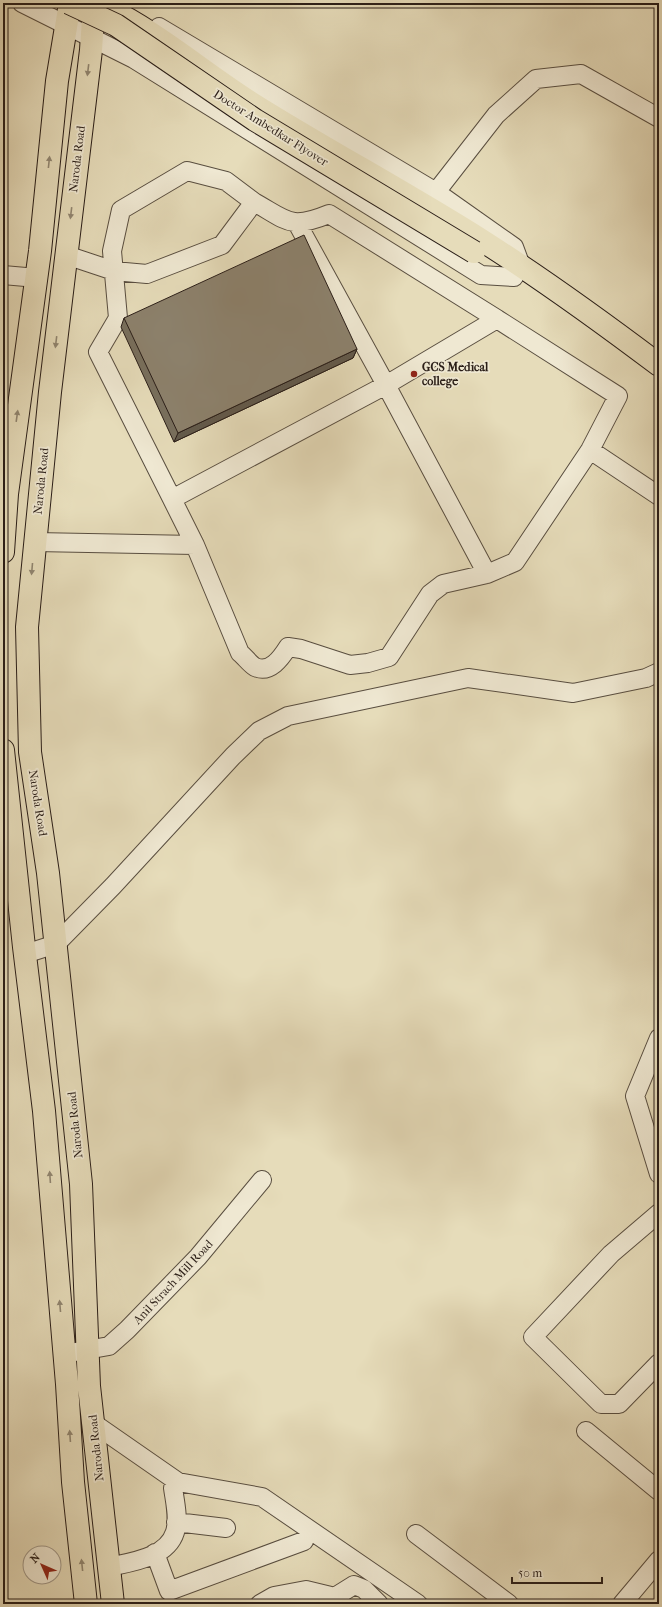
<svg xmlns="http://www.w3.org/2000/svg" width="662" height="1607" viewBox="0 0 662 1607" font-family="'IM FELL French Canon',serif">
<rect width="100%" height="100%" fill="#e6dcba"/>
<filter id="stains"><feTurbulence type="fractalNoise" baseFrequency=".005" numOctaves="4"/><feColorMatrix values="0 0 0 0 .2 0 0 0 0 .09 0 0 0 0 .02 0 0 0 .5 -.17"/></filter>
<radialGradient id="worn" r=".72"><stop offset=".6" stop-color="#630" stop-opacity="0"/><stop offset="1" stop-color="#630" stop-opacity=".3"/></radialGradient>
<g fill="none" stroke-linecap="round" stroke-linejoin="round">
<!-- minor casing -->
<g stroke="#594e40" stroke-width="20">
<path id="minor" d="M22,3l112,56 347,216 33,2
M159,27l277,165 78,55 7,19
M436,192l60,-77 40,-36 45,-5 78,44
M254,202c34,19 36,28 75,12l168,105
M66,255l48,16 33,3 75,-29 32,-43 -28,-21 -39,-10 -66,39 -9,41 6,67 -20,34 74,147
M3,275l34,3
M590,450l69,46
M35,542l160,3 45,108c5,4 10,11 15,14 15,7 26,-9 33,-20l13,2 49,16 18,-2 21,-6 41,-63 13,-10 44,-10 28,-12 75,-112 28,-54 -121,-77 -111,66 101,189
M195,545l-23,-46 214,-114 -89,-162
M25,954l31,-10 57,-58 120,-130 26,-25 29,-15 180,-38 105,15 73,-15 13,-6
M659,1038l-24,58 24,78
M659,1213l-48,41 -78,83 68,67h18l40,-41
M64,1354l45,-8 18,-16 71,-73 64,-77
M93,1423l85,59 84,15 156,107
M586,1431l73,60
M176,1522l50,6
M416,1534l93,70
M155,1553l14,38 135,-50
M109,1567c22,-5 58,-9 66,-35 4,-14 0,-30 -2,-44
M260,1604l14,-8 32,-6 29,7
M329,1604l9,-9 16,-10 10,4 15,15
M622,1604l37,-44"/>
</g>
<!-- major casing -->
<g stroke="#2a1e18" stroke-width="24">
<path id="major" d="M94,3l-3,47 -41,342 -23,235 3,125 18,121 33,311 8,202 24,218
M97,3c59,27 106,70 161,104 74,46 151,87 225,134 61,39 119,81 176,124
M3,552l4,-58 33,-243 17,-170 13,-78
M3,750l21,197 20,164 23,273 6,98 13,122"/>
</g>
<!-- minor -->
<use href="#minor" stroke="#efe8d2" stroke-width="18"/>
<!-- major -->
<use href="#major" stroke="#e6dcba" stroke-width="22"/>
<!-- major-bridge casing -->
<g stroke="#2a1e18" stroke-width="24" stroke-linecap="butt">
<path id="major-bridge" d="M69,3l47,22 139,95 219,132"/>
</g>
<!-- major-bridge -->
<use href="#major-bridge" stroke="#e6dcba" stroke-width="22"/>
</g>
<!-- wall -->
<path fill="#786f5d" stroke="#2a1e18" d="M124,318l233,31 -4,9 -179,84 -53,-115z"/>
<!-- shaded-wall -->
<path fill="#625a4c" stroke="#2a1e18" d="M357,349l-4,9 -179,84 4,-9z"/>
<!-- building -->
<path fill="#8c816c" stroke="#2a1e18" d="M304,235l53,114 -179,84 -54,-115z"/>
<!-- one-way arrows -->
<defs><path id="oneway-solid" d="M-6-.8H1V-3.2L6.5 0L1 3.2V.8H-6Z"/></defs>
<g fill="#918671">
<use href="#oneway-solid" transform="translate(88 70) rotate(97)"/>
<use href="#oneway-solid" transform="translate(49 162) rotate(-84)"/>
<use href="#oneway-solid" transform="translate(71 213) rotate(97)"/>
<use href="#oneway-solid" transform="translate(56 342) rotate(97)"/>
<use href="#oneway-solid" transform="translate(17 416) rotate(-82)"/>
<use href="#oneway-solid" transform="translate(32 569) rotate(95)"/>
<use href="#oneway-solid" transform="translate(50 1177) rotate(-94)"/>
<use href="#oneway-solid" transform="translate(60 1306) rotate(-95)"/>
<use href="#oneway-solid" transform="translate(70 1436) rotate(-94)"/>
<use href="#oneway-solid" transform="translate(82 1565) rotate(-96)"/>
</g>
<!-- markers -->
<circle fill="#8f2418" stroke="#efe8d2" stroke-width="1.5" cx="414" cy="374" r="4"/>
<g text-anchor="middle" stroke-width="3.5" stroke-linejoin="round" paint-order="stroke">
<!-- street labels -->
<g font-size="12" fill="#2a1e18" stroke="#efe8d2">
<text transform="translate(271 128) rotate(32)" y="4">Doctor Ambedkar Flyover</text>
<text transform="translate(77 159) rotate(-83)" y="4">Naroda Road</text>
<text transform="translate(41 481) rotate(-84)" y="4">Naroda Road</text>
<text transform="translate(38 803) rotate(81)" y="4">Naroda Road</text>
<text transform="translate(75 1125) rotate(-96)" y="4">Naroda Road</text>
<text transform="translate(173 1282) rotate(-47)" y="4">Anil Strach Mill Road</text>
<text transform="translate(96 1448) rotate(-96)" y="4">Naroda Road</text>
</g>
<!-- poi labels -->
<g font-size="12" font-weight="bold" fill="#2a1e18" stroke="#efe8d2" text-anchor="start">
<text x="422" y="371">GCS Medical<tspan x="422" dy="14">college</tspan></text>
</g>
</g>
<!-- margin -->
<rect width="662" height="1607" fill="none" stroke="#e6dcba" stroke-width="16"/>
<rect x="4" y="4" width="654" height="1599" fill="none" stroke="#2a1e18" stroke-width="2"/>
<rect x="8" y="8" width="646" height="1591" fill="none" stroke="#2a1e18"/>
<!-- north arrow -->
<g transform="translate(42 1565) rotate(315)"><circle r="19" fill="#efe8d2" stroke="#a09788"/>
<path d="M0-3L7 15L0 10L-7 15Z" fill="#8f2418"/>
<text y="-6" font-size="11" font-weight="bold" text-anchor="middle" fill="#2a1e18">N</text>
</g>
<!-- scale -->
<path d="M512 1577v6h90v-6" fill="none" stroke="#2a1e18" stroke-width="2"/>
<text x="518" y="1577" font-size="12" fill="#2a1e18" stroke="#efe8d2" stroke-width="3" paint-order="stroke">50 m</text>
<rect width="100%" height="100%" filter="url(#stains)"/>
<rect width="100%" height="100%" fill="url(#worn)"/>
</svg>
